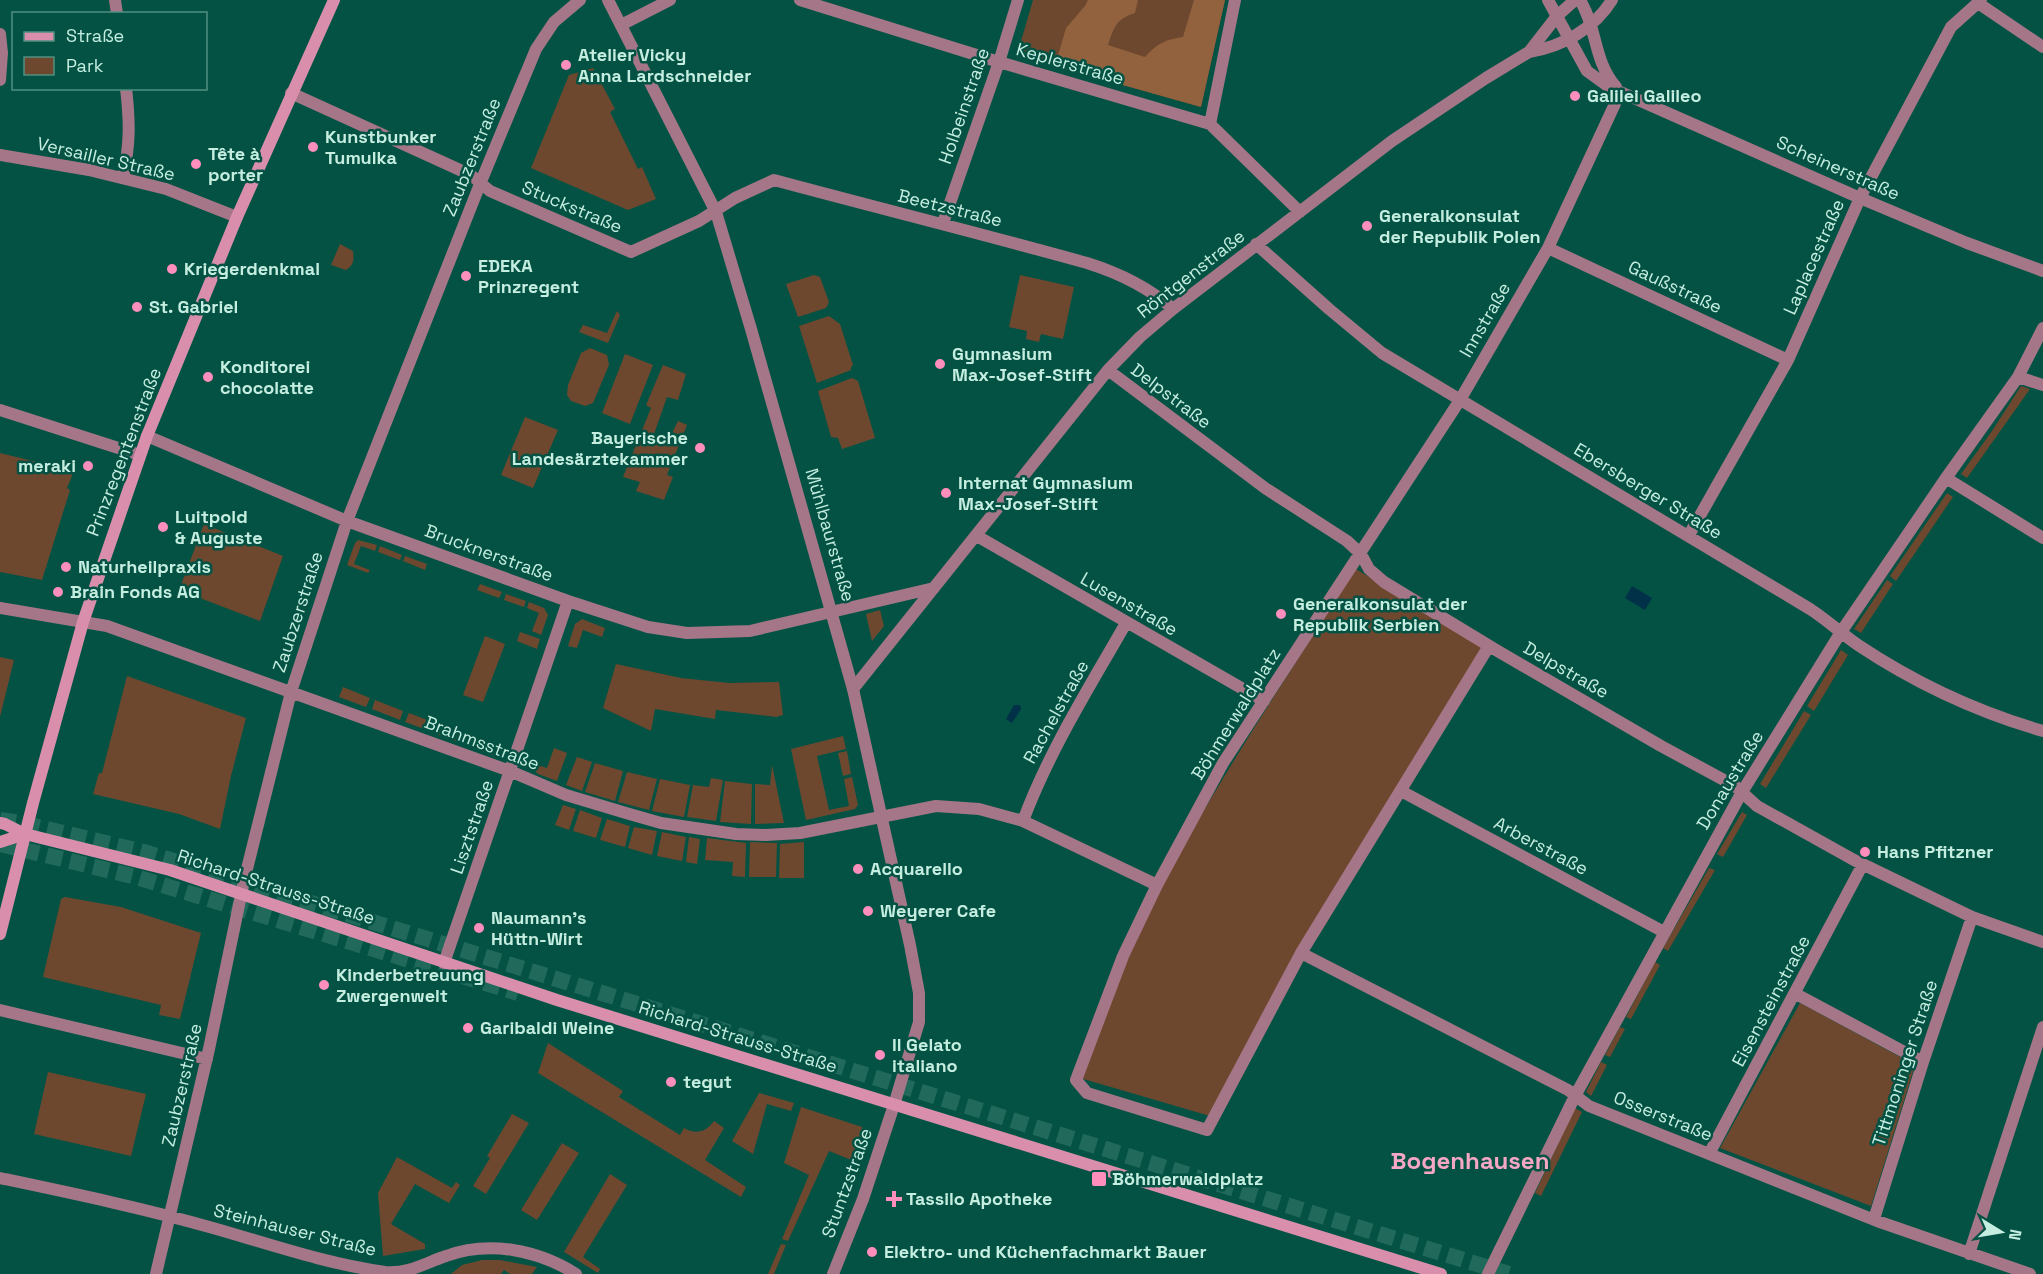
<svg xmlns="http://www.w3.org/2000/svg" width="2043" height="1274" viewBox="0 0 2043 1274" font-family="'Space Grotesk',sans-serif">
<rect width="100%" height="100%" fill="#035243"/>
<!-- green -->
<path fill="#6d482f" d="M1033,0h192l-24,107 -184,-52z
M593,68l22,41 -5,3 28,57 4,-2 14,32 -28,11 -97,-42 38,-93z
M340,244l13,7c1,9 1,14 -7,19l-15,-5z
M814,275l6,2 9,25 -3,6 -28,9 -12,-33z
M1020,275l54,12 -11,52 -22,-5 -2,8 -13,-3 1,-8 -18,-4z
M617,311l3,4 -12,28 -29,-11 4,-7 24,8z
M829,316l11,8 13,41 -2,2v3l-34,13 -18,-57z
M590,348l17,7 2,10 -16,38 -8,3 -14,-5 -4,-6 1,-10 13,-32z
M625,354l28,11 -23,59 -28,-11z
M663,365l23,9 -8,26 -11,-3 -14,40 20,7 4,-8 -5,-3 6,-12 9,4 -20,50 6,2 -9,23 -28,-9 4,-9 -17,-5 28,-69 -5,-3z
M852,378l6,3 17,57 -33,11 -4,-11 -7,-1 -13,-46z
M2021,386l9,3 -63,89 -6,-4 31,-43z
M525,417l33,13 -25,58 -32,-13z
M0,453l74,18 -7,17 3,2 -28,90 -42,-8z
M1947,493l6,4 -57,84 -6,-5z
M204,524l79,32 -23,65 -81,-31z
M358,540l19,5 -2,6 -14,-5 -7,18 16,6 -2,3 -21,-8 8,-22z
M380,546l22,9 -2,5 -22,-8z
M405,556l22,8 -2,6 -22,-9z
M1356,569l127,78 -273,469 -130,-38c25,-66 48,-132 82,-194 59,-108 127,-211 194,-315z
M1887,580l6,4 -32,49 -7,-4z
M480,584l22,8 -3,6 -22,-8z
M506,594l20,7 -2,6 -20,-7z
M529,602l15,6 4,7 -7,20 -9,-4 7,-18 -12,-5z
M880,610l4,16 -12,15 -6,-27z
M582,619l23,9 -3,9 -19,-7 -6,18 -9,-2 7,-22z
M520,632l20,7 -3,10 -20,-8z
M485,636l20,8 -22,58 -20,-7z
M1841,650l7,5 -34,56 -7,-5z
M0,657l14,3 -14,57z
M616,664l65,14 48,5 50,-1 4,33 -7,2 -60,-7 -1,9 -60,-10 -4,22 -48,-23z
M127,676l119,42 -15,58 -11,53 -41,-15 -86,-20 6,-21h3z
M343,687l27,11 -4,9 -27,-10z
M375,700l28,11 -3,9 -28,-11z
M1804,711l7,4 -45,73 -6,-4z
M409,713l26,10 -3,9 -27,-10z
M441,725l27,11 -3,9 -28,-11z
M843,736l3,13 -29,7 12,54 20,-4 -5,-27 8,-2 6,28 -3,4 -49,11 -15,-71z
M474,738l28,11 -3,4 -7,2 -21,-8z
M554,748l13,5 -10,28 -19,-7 -11,-12 20,6z
M847,751l4,23 -8,2 -5,-23z
M577,757l15,5 -10,29 -16,-6z
M595,763l28,8 -8,30 -30,-9z
M772,765l12,58 -29,1v-40l15,1z
M627,772l30,7 -8,31 -31,-8z
M711,778l12,2 -7,41 -29,-4 6,-32 16,2z
M660,779l30,6 -6,32 -32,-6z
M725,781l27,3 -1,40 -31,-2z
M563,805l13,4 -7,21 -14,-5z
M580,810l22,8 -6,20 -23,-7z
M1742,812l5,3 -24,42 -6,-3z
M607,819l23,7 -5,21 -25,-7z
M634,827l23,4 -5,24 -24,-7z
M662,832l24,5 -4,24 -25,-5z
M689,837l11,2 -3,25 -11,-2z
M707,838l39,5 -1,34 -13,-1 1,-14 -28,-2z
M750,842l27,1 -1,34h-27z
M804,842v36h-25l1,-34z
M1709,868l6,2 -47,81 -5,-3z
M65,897l56,10 80,26 -21,86 -21,-4 2,-10 -118,-28 18,-78z
M1655,962l5,3 -29,54 -5,-2z
M1800,1003l115,62 -44,141 -151,-58z
M1620,1027l5,2 -15,28 -5,-2z
M548,1043l75,48 -4,6 61,38 4,-7c12,7 22,4 30,-7l10,7 -19,32 41,27 -5,10 -203,-124z
M1601,1062l6,3 -16,31 -5,-4z
M48,1072l98,22 -15,62 -97,-22z
M759,1093l35,10 -3,8 -24,-7 -14,50 -21,-13z
M801,1107l61,20 4,5v9l-13,38 -5,-1 6,-17 -25,-10 -41,90 -6,-2 27,-64 -25,-12z
M1575,1108l7,4 -41,84 -6,-3z
M512,1114l17,9 -43,71 -13,-8 17,-28 -3,-2z
M562,1143l17,10 -42,67 -16,-10z
M397,1157l55,31 4,-6 4,3 -11,18 -34,-19 -24,40 34,20v5l-42,7 -5,-63z
M610,1174l17,11 -44,72 17,12 -2,4 -34,-21z
M781,1244l5,1 -12,29h-6z
M482,1260h18l37,7 -5,7h-22l-6,-4 -3,4h-50l11,-9z"/>
<!-- forest -->
<path fill="#92613e" d="M1088,0h50l-3,13c-19,6 -21,14 -27,32l37,12c11,-13 21,-18 38,-20l11,-37h31l-24,107 -146,-41 11,-38 19,-22z"/>
<!-- water -->
<path fill="#003148" d="M1632,586l20,12 -7,12 -20,-12z
M1014,705h6l1,4 -9,14 -6,-4z"/>
<g fill="none" stroke-linecap="round" stroke-linejoin="round">
<!-- trunk-tunnel -->
<path stroke="#20695b" stroke-width="16" stroke-dasharray="16 8" stroke-linecap="butt" d="M0,820l21,3 123,29 80,24 1285,398
M0,844l136,33 382,116"/>
<!-- minor -->
<path stroke="#a57687" stroke-width="12" d="M115,0l2,14
M800,0l199,62 211,62 90,88
M1978,3l65,44
M621,25l49,-25
M0,34l2,19 -2,27
M1529,52c33,-5 66,-24 83,-52
M291,93l180,82 19,16 141,61 68,-31 36,-23 39,-18c104,28 209,54 313,83 32,10 61,24 86,46
M1210,124l25,-124
M0,155l89,15 77,19 71,28
M123,178c7,-34 7,-55 3,-90
M943,223l56,-161 19,-62
M1256,244l73,65 53,44 428,256c17,11 32,25 48,36 57,38 119,67 185,86
M1548,248l240,112
M1108,370l157,118 82,53 14,13 8,15 15,13 112,68 165,96 74,40 22,20 97,54 118,57 71,25
M2018,377l25,8
M0,410l140,45
M147,436l200,85 221,80 80,26 39,6 63,-2 184,-43
M1946,478l97,60
M1689,535l99,-175 72,-162 91,-171 30,-27
M977,536l287,165
M0,608l107,18 403,145 56,24 60,18 35,10 75,11 30,1 34,-2 136,-27 43,3 44,12 134,64
M1489,646l-188,307 -94,177 -120,-37 -11,-13 47,-124 34,-71 66,-122 237,-363 88,-152 72,-155
M853,689l255,-319 32,-33 33,-28 219,-168 94,-63 43,-26 28,-36 18,-16
M1401,791l263,141
M1023,821c26,-70 66,-133 103,-198
M1301,953l267,137 21,16 288,115 153,53
M444,963l124,-362
M1796,994l127,68
M0,1010l207,49
M1709,1154l154,-290
M0,1178c71,15 143,30 213,50 56,16 114,36 172,44 24,2 40,-9 61,-16 43,-16 92,-6 130,18
M1874,1219l49,-157 49,-145
M1969,1254l74,-227
M156,1274l53,-225 35,-168 47,-189 56,-171 133,-337 56,-135 18,-27 26,-22
M833,1274l30,-75 31,-94
M1488,1274l87,-178 167,-304 99,-160 105,-154 72,-101 25,-49"/>
<!-- tertiary -->
<path stroke="#a57687" stroke-width="12" d="M608,0l108,212 35,117 102,360 57,256 9,48v29l-25,83
M1548,0l39,71 22,16 251,111 107,45 76,28
M1580,0c18,30 13,60 36,87"/>
<!-- secondary -->
<path stroke="#d98fac" stroke-width="12" d="M0,823l5,1 20,10 145,36 387,130 884,274
M0,842l25,-8
M0,934l33,-131 50,-181 64,-186 90,-219 97,-217"/>
</g>
<!-- markers -->
<g fill="#fe8ebc" stroke="#035243" stroke-width="2">
<circle cx="566" cy="65" r="6"/>
<circle cx="1575" cy="96" r="6"/>
<circle cx="313" cy="147" r="6"/>
<circle cx="196" cy="164" r="6"/>
<circle cx="1367" cy="226" r="6"/>
<circle cx="172" cy="269" r="6"/>
<circle cx="466" cy="276" r="6"/>
<circle cx="137" cy="307" r="6"/>
<circle cx="940" cy="364" r="6"/>
<circle cx="208" cy="377" r="6"/>
<circle cx="700" cy="448" r="6"/>
<circle cx="88" cy="466" r="6"/>
<circle cx="946" cy="493" r="6"/>
<circle cx="163" cy="527" r="6"/>
<circle cx="66" cy="567" r="6"/>
<circle cx="58" cy="592" r="6"/>
<circle cx="1281" cy="614" r="6"/>
<circle cx="1865" cy="852" r="6"/>
<circle cx="858" cy="869" r="6"/>
<circle cx="868" cy="911" r="6"/>
<circle cx="479" cy="928" r="6"/>
<circle cx="324" cy="985" r="6"/>
<circle cx="468" cy="1028" r="6"/>
<circle cx="880" cy="1055" r="6"/>
<circle cx="671" cy="1082" r="6"/>
<rect x="1091" y="1171" width="16" height="16" rx="3"/>
<path d="M891 1190h6v6h6v6h-6v6h-6v-6h-6v-6h6z"/>
<circle cx="872" cy="1252" r="6"/>
</g>
<g text-anchor="middle" stroke-width="5" stroke-linejoin="round" paint-order="stroke">
<!-- poi labels -->
<g font-size="18" font-weight="bold" fill="#c5eee1" stroke="#035243" text-anchor="start">
<text x="578" y="61">Atelier Vicky<tspan x="578" dy="21">Anna Lardschneider</tspan></text>
<text x="1587" y="102">Galilei Galileo</text>
<text x="325" y="143">Kunstbunker<tspan x="325" dy="21">Tumulka</tspan></text>
<text x="208" y="160">Tête à<tspan x="208" dy="21">porter</tspan></text>
<text x="1379" y="222">Generalkonsulat<tspan x="1379" dy="21">der Republik Polen</tspan></text>
<text x="478" y="272">EDEKA<tspan x="478" dy="21">Prinzregent</tspan></text>
<text x="184" y="275">Kriegerdenkmal</text>
<text x="149" y="313">St. Gabriel</text>
<text x="952" y="360">Gymnasium<tspan x="952" dy="21">Max-Josef-Stift</tspan></text>
<text x="220" y="373">Konditorei<tspan x="220" dy="21">chocolatte</tspan></text>
<text x="688" y="444" text-anchor="end">Bayerische<tspan x="688" dy="21">Landesärztekammer</tspan></text>
<text x="76" y="472" text-anchor="end">meraki</text>
<text x="958" y="489">Internat Gymnasium<tspan x="958" dy="21">Max-Josef-Stift</tspan></text>
<text x="175" y="523">Luitpold<tspan x="175" dy="21">&amp; Auguste</tspan></text>
<text x="78" y="573">Naturheilpraxis</text>
<text x="70" y="598">Brain Fonds AG</text>
<text x="1293" y="610">Generalkonsulat der<tspan x="1293" dy="21">Republik Serbien</tspan></text>
<text x="1877" y="858">Hans Pfitzner</text>
<text x="870" y="875">Acquarello</text>
<text x="880" y="917">Weyerer Cafe</text>
<text x="491" y="924">Naumann's<tspan x="491" dy="21">Hüttn-Wirt</tspan></text>
<text x="336" y="981">Kinderbetreuung<tspan x="336" dy="21">Zwergenwelt</tspan></text>
<text x="480" y="1034">Garibaldi Weine</text>
<text x="892" y="1051">Il Gelato<tspan x="892" dy="21">italiano</tspan></text>
<text x="683" y="1088">tegut</text>
<text x="1112" y="1185">Böhmerwaldplatz</text>
<text x="906" y="1205">Tassilo Apotheke</text>
<text x="884" y="1258">Elektro- und Küchenfachmarkt Bauer</text>
</g>
<!-- street labels -->
<g font-size="18" fill="#c5eee1" stroke="#035243">
<text transform="translate(1070 64) rotate(16)" y="6">Keplerstraße</text>
<text transform="translate(964 106) rotate(-71)" y="6">Holbeinstraße</text>
<text transform="translate(472 157) rotate(-68)" y="6">Zaubzerstraße</text>
<text transform="translate(106 159) rotate(13)" y="6">Versailler Straße</text>
<text transform="translate(1838 168) rotate(24)" y="6">Scheinerstraße</text>
<text transform="translate(572 207) rotate(23)" y="6">Stuckstraße</text>
<text transform="translate(950 208) rotate(14)" y="6">Beetzstraße</text>
<text transform="translate(1814 257) rotate(-66)" y="6">Laplacestraße</text>
<text transform="translate(1191 274) rotate(-38)" y="6">Röntgenstraße</text>
<text transform="translate(1675 287) rotate(25)" y="6">Gaußstraße</text>
<text transform="translate(1485 320) rotate(-60)" y="6">Innstraße</text>
<text transform="translate(1171 396) rotate(37)" y="6">Delpstraße</text>
<text transform="translate(124 452) rotate(-69)" y="6">Prinzregentenstraße</text>
<text transform="translate(1648 491) rotate(31)" y="6">Ebersberger Straße</text>
<text transform="translate(830 535) rotate(74)" y="6">Mühlbaurstraße</text>
<text transform="translate(489 553) rotate(20)" y="6">Brucknerstraße</text>
<text transform="translate(1129 604) rotate(30)" y="6">Lusenstraße</text>
<text transform="translate(298 612) rotate(-72)" y="6">Zaubzerstraße</text>
<text transform="translate(1566 670) rotate(30)" y="6">Delpstraße</text>
<text transform="translate(1056 712) rotate(-61)" y="6">Rachelstraße</text>
<text transform="translate(1236 714) rotate(-58)" y="6">Böhmerwaldplatz</text>
<text transform="translate(482 743) rotate(21)" y="6">Brahmsstraße</text>
<text transform="translate(1730 780) rotate(-59)" y="6">Donaustraße</text>
<text transform="translate(472 827) rotate(-71)" y="6">Lisztstraße</text>
<text transform="translate(1541 846) rotate(28)" y="6">Arberstraße</text>
<text transform="translate(276 887) rotate(18)" y="6">Richard-Strauss-Straße</text>
<text transform="translate(1771 1001) rotate(-62)" y="6">Eisensteinstraße</text>
<text transform="translate(738 1037) rotate(17)" y="6">Richard-Strauss-Straße</text>
<text transform="translate(1905 1063) rotate(-72)" y="6">Tittmoninger Straße</text>
<text transform="translate(182 1085) rotate(-77)" y="6">Zaubzerstraße</text>
<text transform="translate(1663 1116) rotate(22)" y="6">Osserstraße</text>
<text transform="translate(847 1183) rotate(-70)" y="6">Stuntzstraße</text>
<text transform="translate(295 1230) rotate(14)" y="6">Steinhauser Straße</text>
</g>
<!-- district labels -->
<g font-size="24" font-weight="bold" fill="#f6a7c5" stroke="#035243">
<text x="1470" y="1169">Bogenhausen</text>
</g>
</g>
<!-- legend -->
<rect x="12" y="12" width="195" height="78" fill="#035243" stroke="#519082" stroke-width="1.5"/>
<rect x="24" y="32" width="30" height="9" fill="#d98fac" stroke="#519082" stroke-width="1.5"/>
<text x="66" y="42" font-size="18" fill="#c5eee1">Straße</text>
<rect x="24" y="57" width="30" height="18" fill="#6d482f" stroke="#519082" stroke-width="1.5"/>
<text x="66" y="72" font-size="18" fill="#c5eee1">Park</text>
<!-- north arrow -->
<g transform="translate(2001 1232) rotate(101)" stroke="#035243" stroke-width="4.5" paint-order="stroke">
<path d="M0-4.5L10 22L0 15L-10 22Z" fill="#c5eee1"/>
<text y="-9" font-size="16" font-weight="bold" text-anchor="middle" fill="#c5eee1">N</text>
</g>
</svg>
